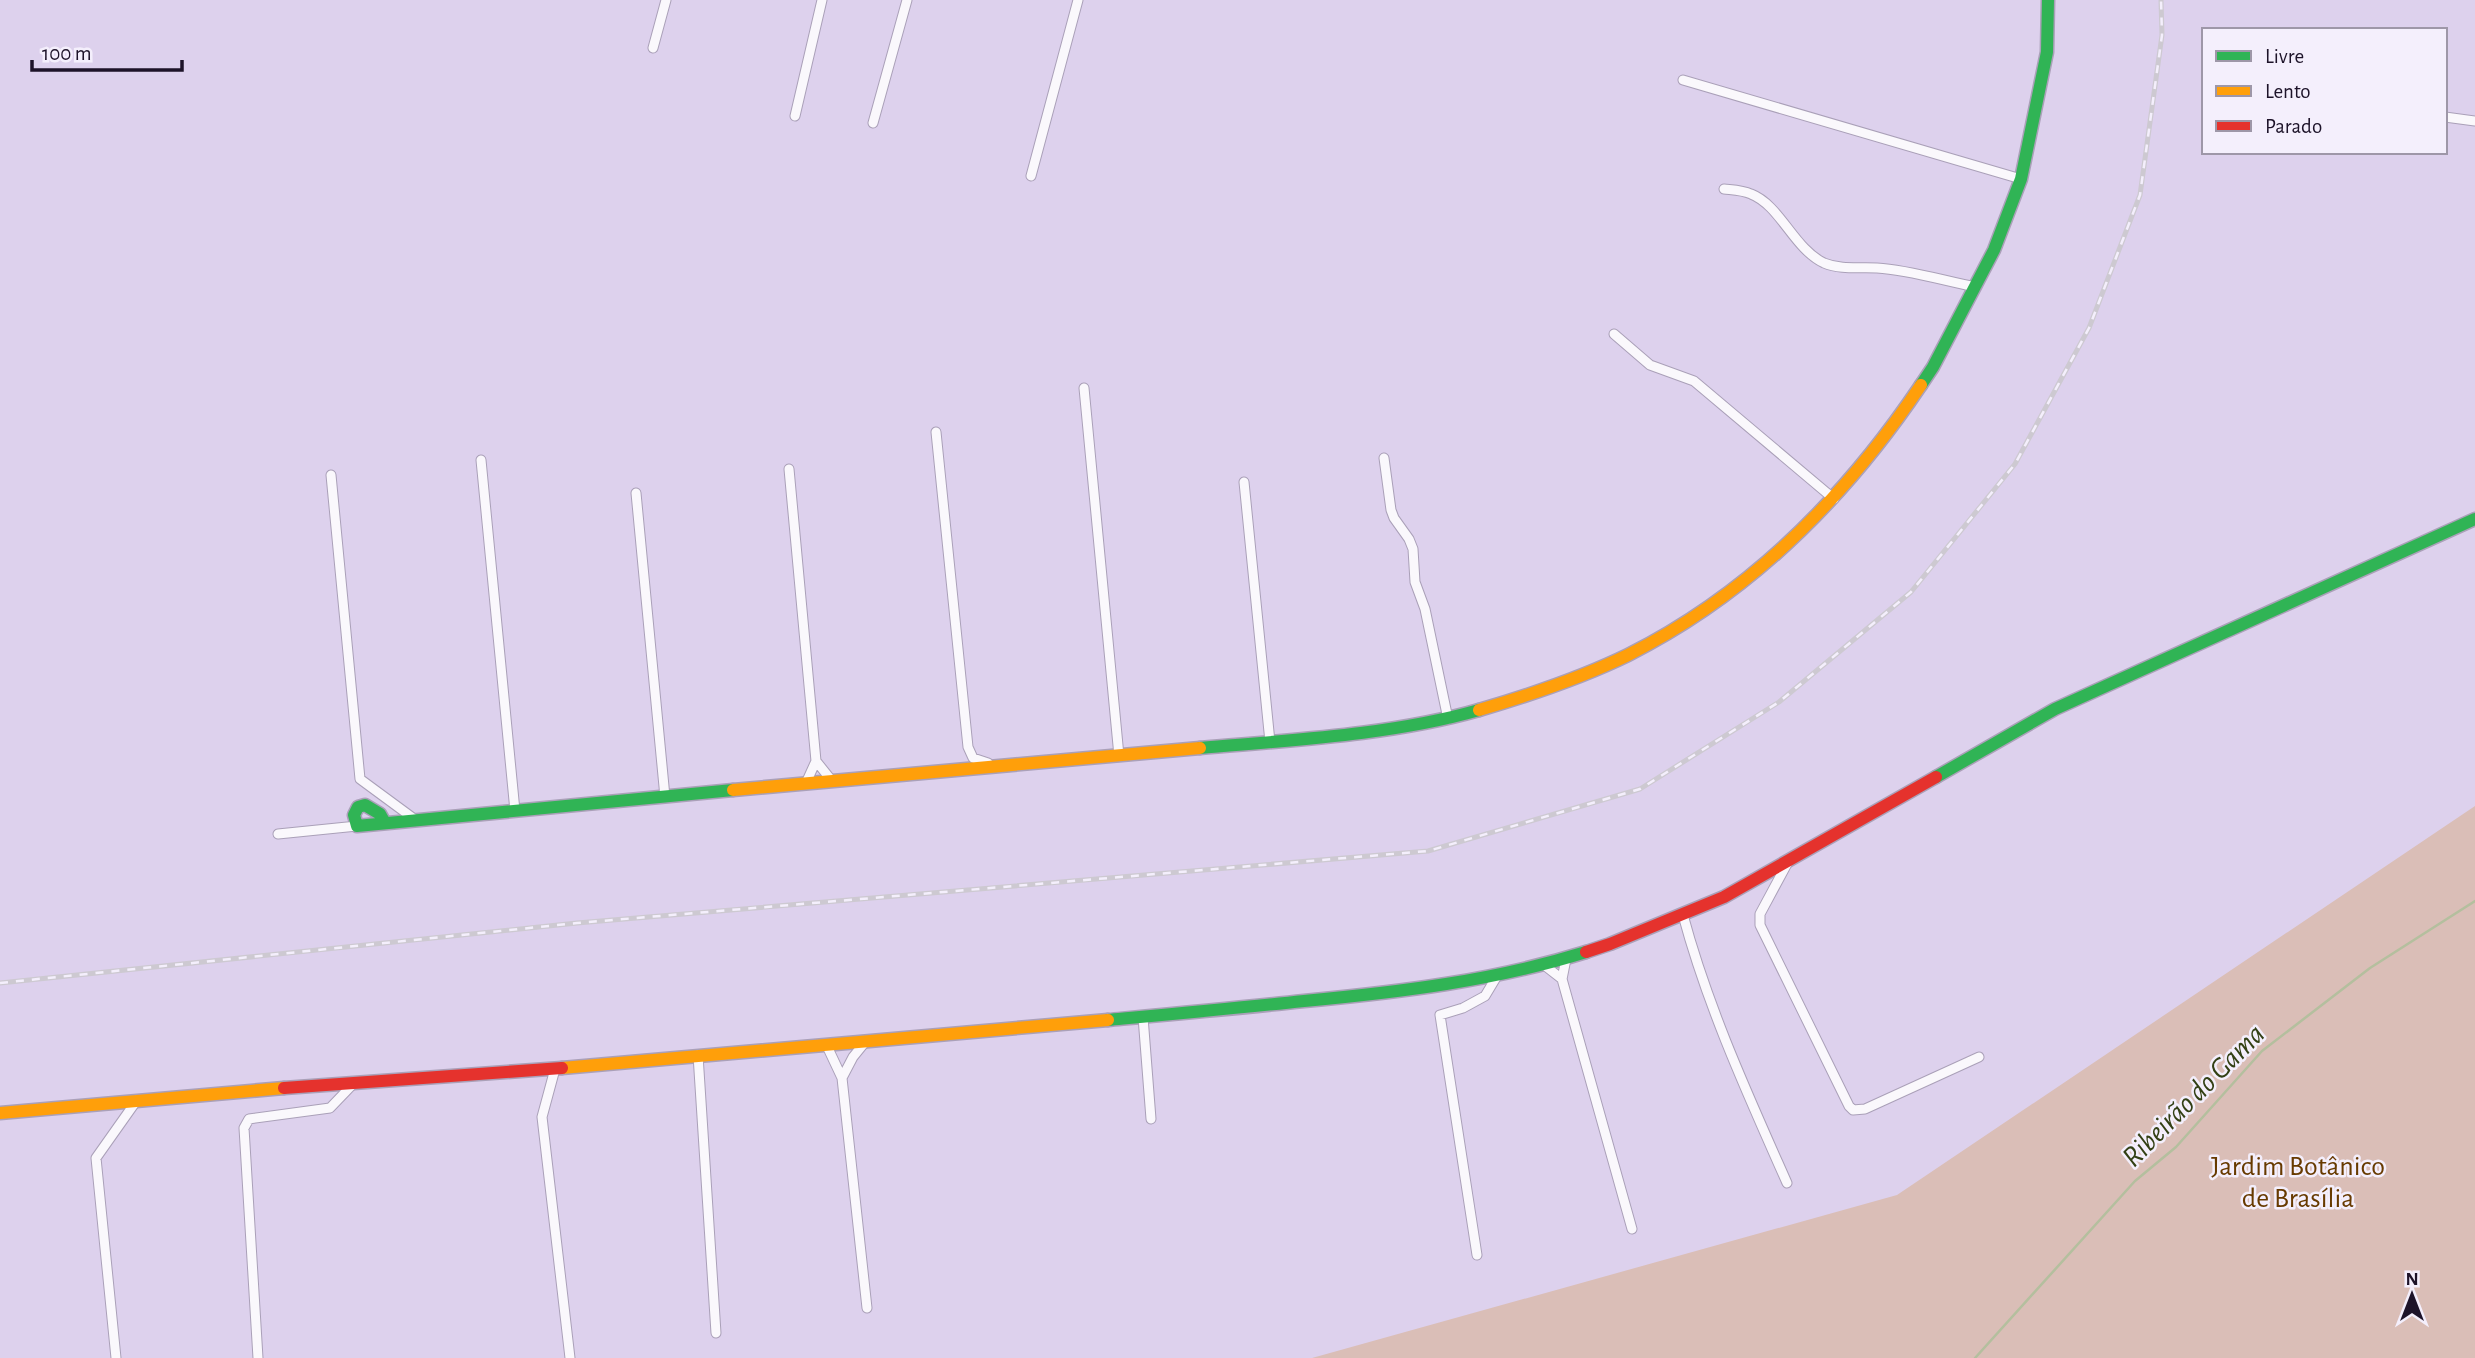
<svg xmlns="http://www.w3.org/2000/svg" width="2475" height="1358" viewBox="0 0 2475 1358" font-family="'Alegreya Sans',sans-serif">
<rect width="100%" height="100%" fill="#ddd1ed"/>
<!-- green -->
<path fill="#dabeb7" d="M2475,806v552h-1163l585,-163z"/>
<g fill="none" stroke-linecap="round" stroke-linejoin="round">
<!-- stream -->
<path stroke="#b4bf9e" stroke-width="2.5" d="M1975,1358l160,-177 41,-34 86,-96 108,-83 105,-67"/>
<!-- street casing -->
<g stroke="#aaa0b8" stroke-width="11">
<path id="street" d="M653,48l13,-48
M1683,80l338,99
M795,116l27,-116
M2445,117l30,4
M873,123l34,-123
M1031,176l47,-176
M1724,189c9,1 18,1 27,5 29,11 43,55 73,69 17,7 35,4 53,5 33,2 67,13 99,19
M1614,334l36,31 44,16 140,118
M1084,388l35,368
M936,432l32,315 5,11 15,5
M1384,458l7,52 3,8 15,21 4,10 2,33 10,27 23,110
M481,460l34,351
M789,469l27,292 -10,22
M331,475l29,304 57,42
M1244,482l26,260
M636,493l29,304
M816,761l16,20
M278,834l79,-8
M1788,862l-28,52v11l89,181 4,4 12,-1 114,-52
M1683,915c25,93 65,180 104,268
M1566,959l-4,20 70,250
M1544,965l18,14
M1143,1017l8,102
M826,1044l16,34 25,230
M698,1055l18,278
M555,1069l-13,48 28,241
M842,1078l11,-21 13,-16
M1477,1255l-37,-240 23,-7 22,-12 12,-20
M116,1358l-20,-200 41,-58
M258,1358l-14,-230 5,-9 81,-11 25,-26"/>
</g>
<!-- fast casing -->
<g stroke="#aaa0b8" stroke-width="15">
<path id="fast" d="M1921,385l12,-18 61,-117 27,-71 26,-127 1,-52
M1200,748c91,-8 192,-13 279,-38
M1936,777l119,-68 420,-190
M385,823l-5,-9 -15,-9 -7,2 -4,8 3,11 376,-36
M1108,1020c65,-6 131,-12 196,-19 96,-9 189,-20 282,-49"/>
</g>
<!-- slow casing -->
<g stroke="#aaa0b8" stroke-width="15">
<path id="slow" d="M1479,710c51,-15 102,-32 149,-55 123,-62 217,-157 293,-270
M733,790l467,-42
M562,1068l546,-48
M0,1113l284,-25"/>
</g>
<!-- jam casing -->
<g stroke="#aaa0b8" stroke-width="15">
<path id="jam" d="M1586,952l24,-8 114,-47 212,-120
M284,1088l278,-20"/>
</g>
<!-- street -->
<use href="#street" stroke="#faf8fc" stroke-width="9"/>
<!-- fast -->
<use href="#fast" stroke="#30b455" stroke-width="12"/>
<!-- slow -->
<use href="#slow" stroke="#ff9f0a" stroke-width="12"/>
<!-- jam -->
<use href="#jam" stroke="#e5322d" stroke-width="12"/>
<!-- rail casing -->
<g stroke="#cdc9d1" stroke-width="5">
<path id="rail" d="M0,983l577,-60 851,-72 212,-62 139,-87 132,-110 104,-128 74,-136 51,-133 22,-160 -1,-35"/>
</g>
<!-- rail -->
<use href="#rail" stroke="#f4effc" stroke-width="2.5" stroke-dasharray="8" stroke-linecap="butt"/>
</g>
<g text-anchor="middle" stroke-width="5" stroke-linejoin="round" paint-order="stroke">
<!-- park labels -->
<g font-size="28" fill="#673a00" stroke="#f4effc">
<text x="2298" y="1175">Jardim Botânico<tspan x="2298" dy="32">de Brasília</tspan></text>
</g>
<!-- water labels -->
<g font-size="30" font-style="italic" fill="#334015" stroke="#f4effc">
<text transform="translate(2193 1095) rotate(-45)" y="10">Ribeirão do Gama</text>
</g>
</g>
<!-- legend -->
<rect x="2202" y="28" width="245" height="126" fill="#f4effc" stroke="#9e97a8" stroke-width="2"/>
<rect x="2216" y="51" width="35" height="10" fill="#30b455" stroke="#9e97a8" stroke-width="2"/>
<text x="2265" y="63" font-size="21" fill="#1d1329">Livre</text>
<rect x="2216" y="86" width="35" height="10" fill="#ff9f0a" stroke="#9e97a8" stroke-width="2"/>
<text x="2265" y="98" font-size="21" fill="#1d1329">Lento</text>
<rect x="2216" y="121" width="35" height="10" fill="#e5322d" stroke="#9e97a8" stroke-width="2"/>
<text x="2265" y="133" font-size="21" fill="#1d1329">Parado</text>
<!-- north arrow -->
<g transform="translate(2412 1295)" stroke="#f4effc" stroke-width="5" paint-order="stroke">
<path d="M0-5L12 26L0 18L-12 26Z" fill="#1d1329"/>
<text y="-10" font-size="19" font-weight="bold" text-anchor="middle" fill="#1d1329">N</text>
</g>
<!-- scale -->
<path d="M32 60v10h150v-10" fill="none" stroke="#1d1329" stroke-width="3.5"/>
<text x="42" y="60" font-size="21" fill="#1d1329" stroke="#f4effc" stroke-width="5" paint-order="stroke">100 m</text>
</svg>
